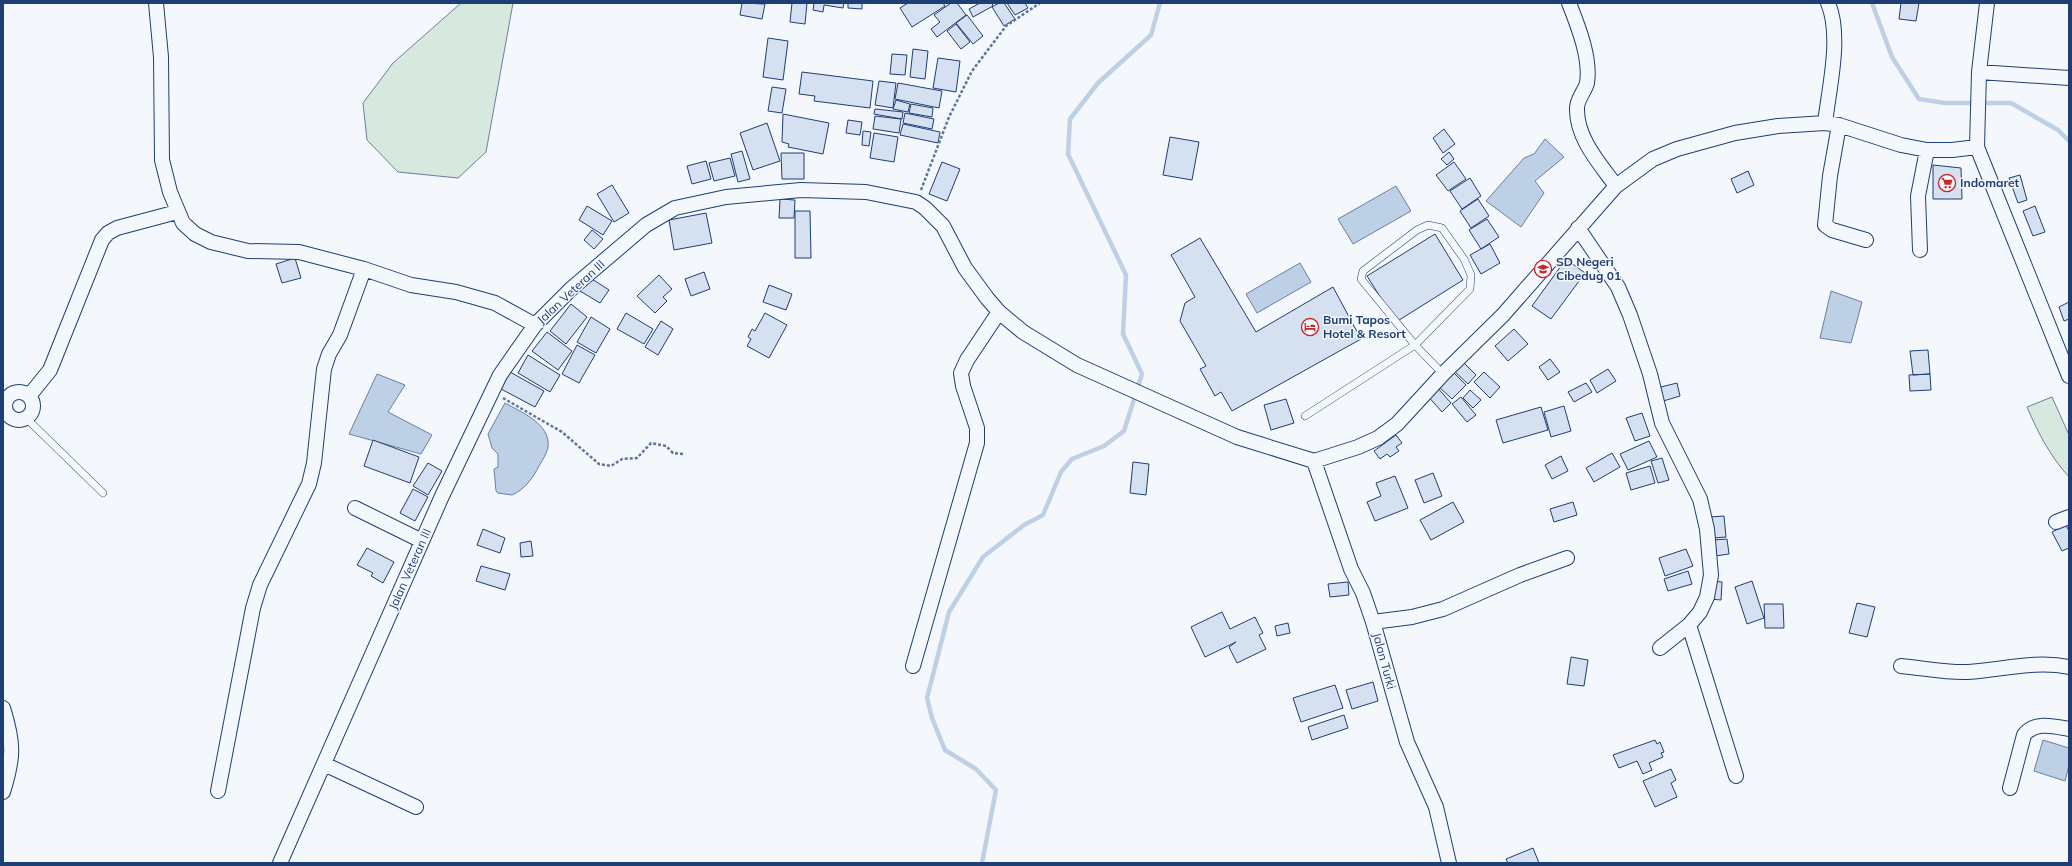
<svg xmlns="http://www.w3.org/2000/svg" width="2072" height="866" viewBox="0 0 2072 866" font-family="Mulish,sans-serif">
<rect width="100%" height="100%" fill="#f4f7fb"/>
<!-- green -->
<path fill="#d7e8df" stroke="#687fa3" d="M461,3h52l-27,149 -28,26 -60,-6 -31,-32 -4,-37 30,-40z
M2052,397l17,38v42c-19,-21 -31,-44 -42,-70z"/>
<!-- water -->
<path fill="#bed0e5" stroke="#687fa3" d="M1545,139l19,18 -29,24 9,12 -23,34 -35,-26 38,-43 10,-4z
M1396,186l15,25 -58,33 -15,-25z
M1300,263l11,19 -54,31 -11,-19z
M1831,291l31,11 -11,41 -31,-5z
M377,374l28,11 -17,27 44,23 -11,19 -72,-20z
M505,403c16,9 46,21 43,44 -1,6 -6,14 -9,19 -6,12 -15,24 -27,29l-14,-2 -2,-2 -2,-22 4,-2v-13l-6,-6 -4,-14z
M2043,740l26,8v17l-4,16 -31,-10z"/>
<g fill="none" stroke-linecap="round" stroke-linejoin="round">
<!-- stream -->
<path stroke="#bed0e5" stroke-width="4.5" d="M1872,3l20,54 27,42 26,4h66l47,27 11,11
M982,863l14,-73 -20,-21 -31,-19 -13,-32 -5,-20 22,-86 34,-55 41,-32 19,-10 18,-43 11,-13 32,-13 20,-15 18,-57 -19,-40 3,-59 -58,-121 2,-35 28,-36 53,-48 9,-32"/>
</g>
<!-- building -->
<path fill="#d5e0f0" stroke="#1d3f73" d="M742,3l23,1 -3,15 -22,-4z
M792,3h15l-2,21 -15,-2z
M814,3h30l-1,5 -19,-3 -1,7 -10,-2z
M848,3h14v6l-14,-1z
M908,3h35l2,3 -33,21 -12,-19z
M951,3h6l9,12 -29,22 -6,-8 9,-7 -6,-7z
M980,3h12l1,3 -20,11 -4,-8z
M999,3h5l11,16 -11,7 -12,-19z
M1007,3h18l3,5 -13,7z
M1901,3h18l-3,18 -17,-2z
M967,15l16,21 -10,8 -17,-21z
M956,24l14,18 -9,7 -14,-18z
M768,38l20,3 -5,39 -20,-3z
M913,49l15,2 -3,28 -15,-2z
M892,54l15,1 -2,20 -15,-1z
M938,58l22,3 -4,31 -23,-4z
M802,72l71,9 -3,27 -56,-7 1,-5 -16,-2z
M879,81l17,2 -3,25 -18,-3z
M898,83l44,8 -3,17 -44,-9z
M772,87l14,2 -4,24 -14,-2z
M896,100l14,4 -2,8 -15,-3z
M911,104l22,4 -1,9 -23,-4z
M875,109l28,3 -1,7 -28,-5z
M905,113l29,6 -2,10 -29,-6z
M783,114l46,9 -6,31 -35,-7 1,-3 -7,-2z
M875,116l26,3 -2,14 -26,-4z
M848,120l14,2 -2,13 -14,-2z
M767,123l13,38 -27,9 -13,-37z
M903,124l37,8 -2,11 -38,-8z
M1444,129l11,15 -12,9 -10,-15z
M863,131l8,1 -2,14 -7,-1z
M874,133l24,4 -4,25 -24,-4z
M1170,137l29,5 -7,38 -29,-5z
M742,151l8,28 -12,3 -7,-28z
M1449,152l5,7 -7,6 -6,-6z
M781,153h23v26h-22z
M730,158l5,18 -21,5 -5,-18z
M706,161l5,18 -19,5 -5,-18z
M942,162l18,7 -13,32 -18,-7z
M1454,162l12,17 -18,12 -12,-16z
M1933,165l28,3 1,31h-29z
M1748,171l6,14 -17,8 -6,-14z
M2020,175l7,25 -9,3 -9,-25z
M1470,178l11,18 -19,13 -12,-18z
M612,185l17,28 -15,9 -17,-28z
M780,199l15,1 -1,18h-15z
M1478,199l11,17 -18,12 -11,-17z
M587,206l25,15 -9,14 -24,-15z
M2035,206l10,26 -12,4 -10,-25z
M795,211h15l1,47h-16z
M706,213l6,30 -38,7 -5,-30z
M1487,219l12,18 -18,12 -12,-19z
M592,230l11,9 -9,10 -10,-9z
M1435,234l28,46 -67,42 -29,-46z
M1200,238l56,94 77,-45 28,52 -129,72 -11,-19 -6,4 -15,-27 6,-3 -26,-45 5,-18 10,-6 -24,-42z
M1490,244l10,19 -19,11 -11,-19z
M295,258l6,20 -19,5 -6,-19z
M1566,259l19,14 -34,46 -19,-13z
M704,272l6,17 -19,7 -6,-17z
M659,275l13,14 -9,8 4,4 -12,12 -18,-17z
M589,277l20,13 -9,13 -20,-12z
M769,285l23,9 -6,16 -23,-8z
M2069,302v17l-5,2 -5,-14z
M571,304l16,13 -21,27 -16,-13z
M626,313l27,16 -9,15 -27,-15z
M765,313l22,12 -18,33 -22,-12 4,-7 -3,-2 4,-8 3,2z
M591,317l19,12 -14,24 -19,-11z
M661,321l12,8 -15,26 -13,-8z
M1514,329l14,15 -20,17 -13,-15z
M547,332l25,19 -14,19 -26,-19z
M577,345l18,10 -16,28 -17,-9z
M1928,350l2,24 -17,1 -3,-24z
M528,355l32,20 -10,17 -32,-19z
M1550,359l10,13 -12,8 -9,-13z
M1462,361l14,14 -8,9 -15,-14z
M1608,369l8,12 -19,12 -7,-13z
M1452,371l14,14 -14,14 -14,-13z
M510,372l34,19 -9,16 -34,-18z
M1484,372l16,15 -10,11 -16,-16z
M1930,374l1,16 -21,1 -1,-16z
M1586,383l6,9 -18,10 -6,-10z
M1677,383l3,13 -20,6 -3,-14z
M1436,386l15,17 -9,9 -16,-18z
M1470,390l11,10 -8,8 -10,-10z
M1461,397l15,18 -9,7 -15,-18z
M1286,399l8,24 -23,7 -7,-25z
M1564,406l7,25 -20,6 -7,-25z
M1541,407l7,23 -45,13 -7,-23z
M1642,413l8,23 -15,5 -9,-23z
M1396,435l6,8 -6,4 3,4 -9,6 -3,-3 -7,5 -6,-8z
M373,440l46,17 -9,26 -46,-17z
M1649,441l8,16 -29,13 -8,-16z
M1612,453l8,14 -26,15 -8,-14z
M1561,456l7,15 -16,8 -7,-14z
M1662,458l7,22 -11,3 -7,-22z
M1133,462l16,2 -3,31 -16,-2z
M428,463l14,8 -14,24 -15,-9z
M1650,466l5,17 -24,7 -5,-17z
M1433,473l9,23 -18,7 -9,-23z
M1395,476l13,32 -33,13 -8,-19 14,-6 -5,-13z
M413,489l15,8 -13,24 -15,-8z
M1453,502l11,20 -33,18 -11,-20z
M1573,502l4,13 -23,7 -4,-13z
M1724,516l2,21 -13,1 -3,-21z
M2066,525l3,6v17l-7,3 -10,-19z
M483,529l22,9 -5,15 -23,-8z
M1727,539l2,15 -14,2 -2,-16z
M531,541l2,15 -12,1 -1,-14z
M367,548l27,14 -11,21 -12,-7 2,-3 -16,-8z
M1686,549l7,17 -28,10 -6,-18z
M481,566l29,8 -5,16 -29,-9z
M1688,571l4,13 -24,7 -4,-12z
M1711,581l11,1 -1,18 -11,-1z
M1752,581l12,37 -17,6 -12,-37z
M1348,582l1,13 -19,2 -2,-13z
M1857,603l18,4 -8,30 -18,-4z
M1764,604h19l1,24h-19z
M1222,612l8,17 25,-12 8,16 -4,2 7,14 -29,14 -8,-16 7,-5 -31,15 -14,-30z
M1288,623l2,10 -13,3 -2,-10z
M1571,657l17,3 -4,26 -17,-2z
M1373,682l5,19 -26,8 -6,-19z
M1335,685l8,23 -42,14 -8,-24z
M1344,715l4,13 -36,12 -4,-13z
M1655,740l2,4 3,-2 4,10 -3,1 2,4 -14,6 3,7 -9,4 -6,-13 -18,7 -6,-13z
M1671,769l5,11 -5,3 6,14 -22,10 -12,-26z
M1533,848l6,15h-31l-2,-4z"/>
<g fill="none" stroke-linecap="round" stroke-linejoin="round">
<!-- service casing -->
<g stroke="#1d3f73" stroke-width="8">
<path id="service" d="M1305,416l110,-71 55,-56 1,-14 -7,-16 -22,-31 -14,-3 -11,5 -54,41 -2,8 54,66 28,29
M26,418l77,75"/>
</g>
<!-- minor casing -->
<g stroke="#1d3f73" stroke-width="16">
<path id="minor" d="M156,3l5,54 1,103 8,32 13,31 12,11 16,8 37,9 51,1 65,17 47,16 45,7 39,11 40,22
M1569,3c9,23 22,55 18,80 -2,8 -10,16 -10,25 -1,30 23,56 39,78
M1979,72l90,6
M1825,123c4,-35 17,-87 3,-120
M1839,125l-9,51 -5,49 7,5 34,10
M1977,147l92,229
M1578,228l40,59 12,28 20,59 12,49 38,76 7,30 4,46 -4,22 -7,15 -11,13 -29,23
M1920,250l-2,-54 9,-46
M5 406a14 14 0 1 1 28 0a14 14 0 1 1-28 0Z
M29,396l21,-26 52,-130 6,-7 9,-5 60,-16
M1314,461l37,108 12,24 10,29 34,120 29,65 13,56
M355,508l67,33
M2056,522l13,-5
M1373,622l39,-5 31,-8 77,-34 47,-17
M1689,625l47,151
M913,666l64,-223v-15l-14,-42 -2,-13 6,-13 32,-48
M1901,666c22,2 46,7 67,6 34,-2 67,-12 101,-5
M3,708c11,35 11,49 0,84
M324,764l92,43
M2010,788l14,-53c11,-14 29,-9 45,-6
M218,791l35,-183 7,-23 49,-101 5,-21 10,-94 5,-15 11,-19 24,-66
M280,863l162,-367 58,-121 35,-50 37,-37 74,-63 29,-17 51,-11 75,-7 65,2 50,10 9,6 18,18 22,42 22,30 12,14 24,20 54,33 160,72 77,24 44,-14 20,-9 19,-14 46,-50 60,-59 113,-129 37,-27 24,-10 58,-16 43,-7 47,-3 14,2 62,20 26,5h25l25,-3 2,-75 8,-69"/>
</g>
<!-- path -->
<path stroke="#5e769c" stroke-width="2.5" stroke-dasharray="3 2" stroke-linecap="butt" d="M921,190l28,-73 23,-46 34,-45 34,-23
M503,398l59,34 37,32 12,2 11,-7 15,-1 14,-15 15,3 7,7 10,1"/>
<!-- service -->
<use href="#service" stroke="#f4f7fb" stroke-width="7"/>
<!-- minor -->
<use href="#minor" stroke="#f4f7fb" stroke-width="14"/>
</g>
<!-- icons -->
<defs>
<g id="supermarket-ring" transform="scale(0.9)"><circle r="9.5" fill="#f4f7fb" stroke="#c62828" stroke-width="1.5"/><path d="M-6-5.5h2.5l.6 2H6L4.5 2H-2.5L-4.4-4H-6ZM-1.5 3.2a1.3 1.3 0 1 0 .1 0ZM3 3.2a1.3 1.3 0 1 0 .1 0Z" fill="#c62828"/></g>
<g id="school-ring" transform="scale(0.9)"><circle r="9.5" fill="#f4f7fb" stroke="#c62828" stroke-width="1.5"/><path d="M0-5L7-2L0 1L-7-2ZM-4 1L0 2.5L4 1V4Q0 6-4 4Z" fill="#c62828"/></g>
<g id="hotel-ring" transform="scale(0.9)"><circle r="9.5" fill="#f4f7fb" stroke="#c62828" stroke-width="1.5"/><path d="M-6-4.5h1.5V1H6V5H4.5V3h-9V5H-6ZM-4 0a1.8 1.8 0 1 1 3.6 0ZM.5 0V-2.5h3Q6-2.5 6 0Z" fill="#c62828"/></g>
</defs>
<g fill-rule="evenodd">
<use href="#supermarket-ring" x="1947" y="183"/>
<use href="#school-ring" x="1543" y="269"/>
<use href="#hotel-ring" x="1310" y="327"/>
</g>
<g text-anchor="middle" stroke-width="3" stroke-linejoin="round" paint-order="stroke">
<!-- poi labels -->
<g font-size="12" font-weight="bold" fill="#1d3f73" stroke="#f4f7fb" text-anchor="start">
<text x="1960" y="187">Indomaret</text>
<text x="1556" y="266">SD Negeri<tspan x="1556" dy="14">Cibedug 01</tspan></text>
<text x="1323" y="324">Bumi Tapos<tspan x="1323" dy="14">Hotel &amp; Resort</tspan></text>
</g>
<!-- street labels -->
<g font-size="12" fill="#1d3f73" stroke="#f4f7fb">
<text transform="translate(571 292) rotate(-43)" y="4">Jalan Veteran III</text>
<text transform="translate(410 569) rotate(-66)" y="4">Jalan Veteran III</text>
<text transform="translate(1384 661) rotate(75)" y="4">Jalan Turki</text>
</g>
</g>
<!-- border -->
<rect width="2072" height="866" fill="none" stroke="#1d3f73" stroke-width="8"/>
</svg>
